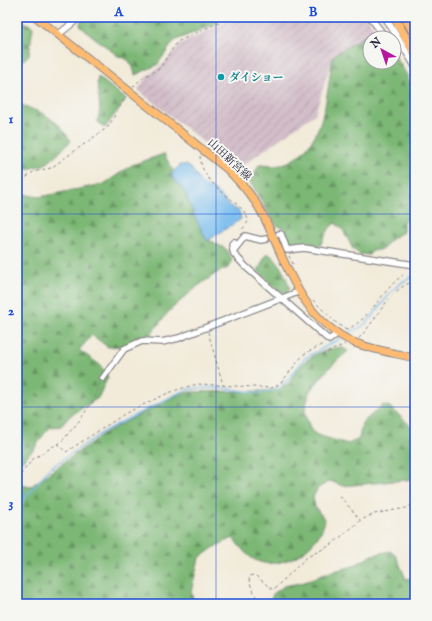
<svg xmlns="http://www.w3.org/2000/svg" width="432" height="621" viewBox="0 0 432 621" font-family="'IM FELL English','Noto Serif JP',serif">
<defs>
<pattern id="industrial-furrows" width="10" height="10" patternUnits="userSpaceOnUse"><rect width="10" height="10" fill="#d2bdc8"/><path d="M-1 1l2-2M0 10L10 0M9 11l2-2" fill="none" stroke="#b4a2ad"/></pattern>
<pattern id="forest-firs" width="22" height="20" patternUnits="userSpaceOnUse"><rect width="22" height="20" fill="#7cb775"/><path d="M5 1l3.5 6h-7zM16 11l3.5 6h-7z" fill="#659461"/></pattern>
</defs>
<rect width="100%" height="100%" fill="#f6f6f2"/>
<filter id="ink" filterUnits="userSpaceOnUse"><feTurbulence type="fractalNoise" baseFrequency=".025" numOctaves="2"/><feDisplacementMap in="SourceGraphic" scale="8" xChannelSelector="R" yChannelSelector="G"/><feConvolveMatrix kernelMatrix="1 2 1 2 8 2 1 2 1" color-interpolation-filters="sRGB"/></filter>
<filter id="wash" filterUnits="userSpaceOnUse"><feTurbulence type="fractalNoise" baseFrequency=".012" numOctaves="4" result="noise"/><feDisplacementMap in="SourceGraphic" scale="16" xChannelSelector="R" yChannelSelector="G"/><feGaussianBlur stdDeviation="0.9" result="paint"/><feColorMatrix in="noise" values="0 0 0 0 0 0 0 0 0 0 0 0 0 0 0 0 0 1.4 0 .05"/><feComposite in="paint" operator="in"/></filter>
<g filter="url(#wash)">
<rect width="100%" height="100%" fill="#f2ebda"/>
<!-- industrial -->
<path fill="url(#industrial-furrows)" d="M235,17h131l9,12 -42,27 -18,58 -78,55 -99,-79 8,-13 18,-14 17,-19z"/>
<!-- forest -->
<path fill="url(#forest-firs)" stroke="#4f6c58" d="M17,17l16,10 -4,28 -12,12z
M82,17h142l-7,6 -43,18 -17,24 -22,10c-2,-11 -6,-17 -17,-19l-37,-29 -1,-3z
M375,29l7,9h-12v24h24v-8l14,23 7,20v125l-7,-3 -5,3v10l-12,7 -8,10 -11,2 -3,4 -10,-1 -6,-5 -10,-19 -8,-7 -6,6 -11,20 -27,-5 -7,-16 -8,-3 -26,-43 9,-17c6,0 15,2 21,0 46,-13 46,-70 53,-109z
M98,77l28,22 -21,29 -8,-7c7,-14 -2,-29 1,-44z
M17,103l27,11 15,11 12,16c-8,7 -15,16 -24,22 -9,6 -26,3 -30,16z
M164,154l12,22 19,23 2,18 8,21 21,11 6,10 -4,9 -10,4 -23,16 -26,23 -19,24 -28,11 -14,1 -16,-12 -13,15 21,15 8,12 -10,21 -28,18 -9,10 -10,1 -7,7 -10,15 -14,14 -3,13v-283l22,4 65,-13 28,-19z
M267,253c11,5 20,25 23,36l-3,4c-11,-1 -21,-15 -29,-22z
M341,347l7,4 -18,16 -21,25 -4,19 5,18 7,6 31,9 11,-5 3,-16 21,-18 7,2 25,23v49l-72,7 -13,-5 -12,7 -5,9 2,10 10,13c-5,26 -35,46 -61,43 -14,-2 -24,-16 -31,-25l-17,8 -17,12 -8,34 4,12h-178v-120l13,3 76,-55 73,-38 11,-2 75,-1c6,-1 16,-2 21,-6 4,-2 6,-9 9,-13 12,-15 27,-23 46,-25z
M390,551l6,5 10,23 9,-2v27h-146l4,-10 11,-8 21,-4 25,-10 21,-5 22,-12z"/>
<!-- water -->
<path fill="#76bbed" stroke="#4c6e94" d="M180,165h6l5,3 10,15 16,9 13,14 9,5 2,8 -34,22 -12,-24 -11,-27 -12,-13v-4z"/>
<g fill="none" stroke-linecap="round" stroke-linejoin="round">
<!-- stream -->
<path stroke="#76bbed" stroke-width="1.5" d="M345,335c8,-5 16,-6 22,-13 15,-15 26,-40 48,-46
M17,508l32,-39 57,-39 73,-37 10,-4 14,-1h20l35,5 22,-4 25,-31 36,-20"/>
</g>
</g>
<g filter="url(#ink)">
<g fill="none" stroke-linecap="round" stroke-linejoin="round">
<!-- minor casing -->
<g stroke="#8a868a" stroke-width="8">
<path id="minor" d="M370,17l16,21
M385,17l30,49
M59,34l15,-12 3,-5
M279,234h2l6,16 17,-2 111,17
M234,242l-2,2 2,10 12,13 83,73 9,-7
M233,251l12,-15 16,4 5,-1
M103,378l21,-29 18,-8 20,1 17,-4 119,-46"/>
</g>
<!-- major casing -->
<g stroke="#8a868a" stroke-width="9">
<path id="major" d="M36,17l191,152c14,14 28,29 37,48 23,47 36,101 89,125 19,8 42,11 62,16"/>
</g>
<!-- highway casing -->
<g stroke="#8a868a" stroke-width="10">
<path id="highway" d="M394,17l21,37
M405,17l10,18"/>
</g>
<!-- path -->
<path stroke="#8a868a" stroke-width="1" stroke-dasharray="3 3" stroke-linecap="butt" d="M133,87l8,-8 19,-11 17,-26 53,-25
M200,156c1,33 48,46 48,66l-7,9
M17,185l16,-13 18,-4 57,-41 18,-31
M289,256l5,10
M313,300l21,21 12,9
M346,330c25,-11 35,-39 57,-55
M208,332l15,53
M359,338c18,-18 30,-50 56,-57
M322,355l23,-11
M57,444l9,8 60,-39 42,-20 18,-6 12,-3 74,4 8,-4 24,-30 19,-10
M17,479l16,-20 29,-18 17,-20 16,-23 5,-15
M340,496l20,24
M17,533v4
M206,604l27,-4 9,4
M256,604c2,-11 -7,-16 -7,-27l3,-2 4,1 17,14 34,-33 24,-12 30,-25 13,-6 32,-6 9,-5"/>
<!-- minor -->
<use href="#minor" stroke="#fff" stroke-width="5.5"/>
<!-- major -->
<use href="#major" stroke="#ffbb71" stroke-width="7"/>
<!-- highway -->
<use href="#highway" stroke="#ffbb71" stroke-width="8"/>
</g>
</g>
<!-- grid -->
<path fill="none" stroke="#1d4ed8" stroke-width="1" stroke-opacity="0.55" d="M216,17v587M17,214h398M17,407h398"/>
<!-- markers -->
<circle fill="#0f9aa8" stroke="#f6f6f2" stroke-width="1.5" cx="221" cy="77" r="4"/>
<g text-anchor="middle" stroke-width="4" stroke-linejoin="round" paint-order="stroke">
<!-- culture labels -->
<g font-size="11" font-weight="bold" fill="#0d838f" stroke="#f6f6f2" text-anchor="start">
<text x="229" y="81">ダイショー</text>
</g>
<!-- street labels -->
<g font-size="11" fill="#22223b" stroke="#f6f6f2">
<text transform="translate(230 159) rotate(43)" y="4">山田新宮線</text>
</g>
</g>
<!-- margin -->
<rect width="432" height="621" fill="none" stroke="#f6f6f2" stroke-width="44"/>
<!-- north arrow -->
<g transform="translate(382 50) rotate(320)"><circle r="19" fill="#f6f6f2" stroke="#a1a1a9"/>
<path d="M0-3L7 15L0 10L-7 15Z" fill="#b5179e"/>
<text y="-6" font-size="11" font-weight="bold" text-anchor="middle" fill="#22223b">N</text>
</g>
<rect x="22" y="22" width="388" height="577" fill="none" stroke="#1d4ed8" stroke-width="1.5"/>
<g font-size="13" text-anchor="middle" font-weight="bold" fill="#1d4ed8">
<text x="119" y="16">A</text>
<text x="313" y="16">B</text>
<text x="11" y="123">1</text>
<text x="11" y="315">2</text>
<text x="11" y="507">3</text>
</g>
</svg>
